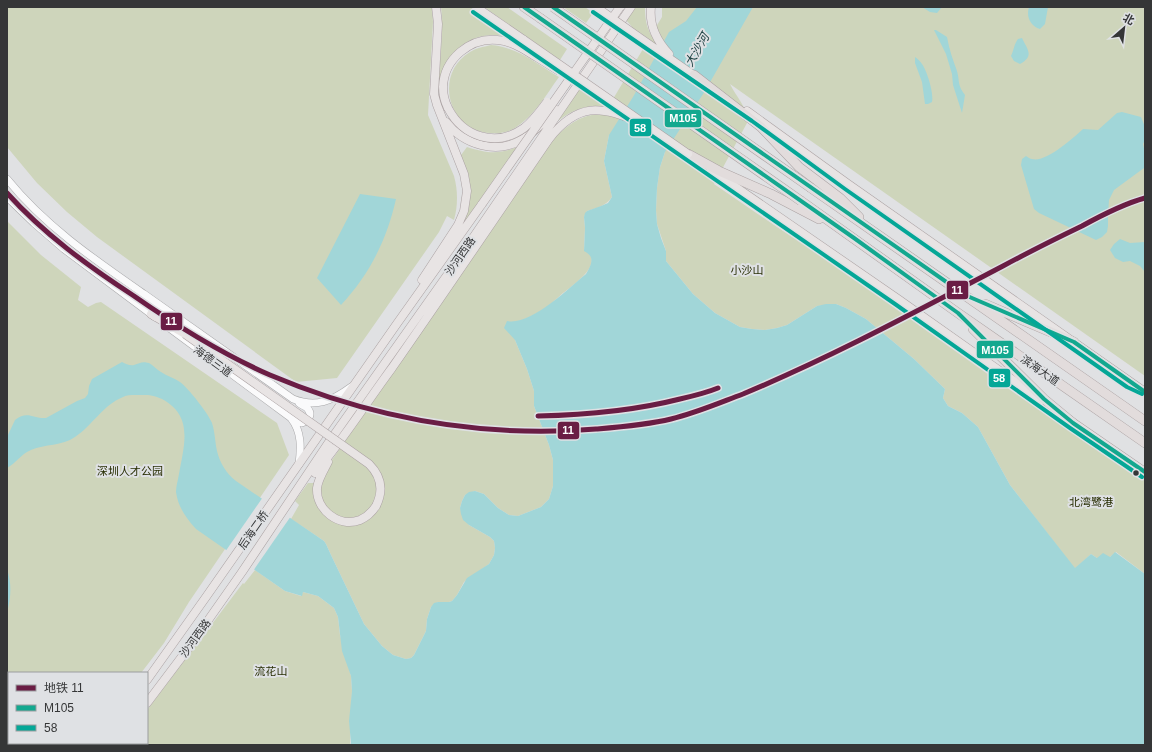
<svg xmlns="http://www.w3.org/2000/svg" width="1152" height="752" viewBox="0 0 1152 752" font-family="Arial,'Noto Sans SC',sans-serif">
<rect width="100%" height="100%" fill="#e0e1e3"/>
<!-- green -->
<path fill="#ced5bb" d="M7,7h425l1,15 -5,93 26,61c4,15 4,29 0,44l-7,-4 -8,16 -102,146 -41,4 -199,-145 -30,-25 -30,-29 -30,-36z
M441,7h30l53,37c-7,-3 -13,-7 -20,-8 -32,-6 -58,15 -64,46 -1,5 0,10 -1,15 -2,-30 6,-60 2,-90z
M484,7h23l60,42 -7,11z
M563,7h22l8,6 -7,10z
M635,7h10c0,10 1,19 6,28l11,-18v-10h483v369l-415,-292c6,13 18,23 17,39l-33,61 63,43 85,55 283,194v98l-29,-22 -6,5 -13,1 -6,-4 -16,15 -65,-84 -32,-58 -16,-14 -14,-7 -5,-8 2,-9 -31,-30 -48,-40 -20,-11 -10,-4 -19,2 -30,19 -10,3 -12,2 -13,-1 -12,-2 -25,-14 -22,-19 -27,-33v-10l-9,-27 -1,-14 1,-22 3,-21 5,-15 -56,-17 -5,26 8,36c-6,9 -15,11 -25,14l-3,6 1,11 -1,22c23,12 -11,35 -21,43 -7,6 -14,13 -22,18 -9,5 -19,10 -29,12l3,17 12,29 7,22v15l15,39 4,15v26l-4,13 -8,8 -23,9 -9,-1 -11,-7 -14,-14 -9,-3 -10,4 -3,6 -2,7 9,17 21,12 4,4 1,7 -1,7 -5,9 -25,18 -7,13 -5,6 -3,1h-11l-7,5 -4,12 -1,12 -12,24 -3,3 -5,1 -13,-4 -11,-9 -18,-22 -33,-69 -5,-11 -2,-3 -33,-22 8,-14 -4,-4 13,-18h7l17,-23 221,-321c17,-15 27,-25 51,-25l45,-75 -16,-11 -7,-8z
M491,45c26,2 46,19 68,32 -13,18 -25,39 -44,51 -7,4 -16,6 -24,5 -43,-1 -58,-59 -21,-81 6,-4 13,-5 21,-7z
M579,88l29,19c-24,-3 -37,3 -55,18z
M467,147c19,6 31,8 50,0l-55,80c12,-28 9,-43 -1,-72z
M7,221l34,34 40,32 -3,13 10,7 8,-4 5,-1 176,121 12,32 -100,147 -25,41 -23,30h-132v70h73l-2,2h-73z
M255,570l30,21 16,5 2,-4 15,4 16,12 4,9 2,18 11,41 1,15 -2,54h-230v-2h27v-33l96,-127 1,1z"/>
<!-- water -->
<path fill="#a1d6d8" d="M697,7h56l-48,84 -40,61 -5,15 -3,21 -1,22 1,14 4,14 5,13v10l27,33 22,19 25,14 12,2 13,1 12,-2 10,-3 30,-19 9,-2h10l10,4 20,11 48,40 31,30 -2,9 5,8 14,7 16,14 32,58 65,83 16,-14 6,4 6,-5 7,4 5,-5 30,22v171h-795l1,-2 -2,-22 3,-30 -1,-15 -9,-25 -4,-34 -4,-9 -16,-12 -15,-4 -1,4 -17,-5 -89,-62c-10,-11 -18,-22 -20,-37 0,-6 2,-12 3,-18 5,-29 15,-58 -17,-75 -10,-5 -17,-4 -27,-4 -4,0 -8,0 -12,2 -20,8 -31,29 -48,40 -13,9 -30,7 -44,13 -10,4 -15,13 -24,18v-31l8,-17c12,-10 19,-1 31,-2l31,-17 8,-3 3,-4 1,-8 3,-7 30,-17c4,2 8,4 12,3 6,-2 8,-4 15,-2 4,2 8,7 12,9 6,4 13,6 19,10 9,7 28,31 32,41 3,9 3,19 5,28 3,12 9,22 19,30l88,60 2,3 5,11 33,69 18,22 11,9 13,4 5,-1 3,-3 12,-24 1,-12 4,-12 3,-4 4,-1h11l3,-1 5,-6 10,-17 22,-14 5,-9 1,-7 -1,-7 -4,-4 -21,-12 -6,-5 -2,-6 -1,-6 2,-7 3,-6 4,-3 6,-1 9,3 14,14 11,7 9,1 23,-9 8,-8 4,-13v-26l-4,-15 -15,-39v-15l-7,-22 -12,-29 -11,-12 3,-7c23,5 61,-32 79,-47 5,-9 10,-17 -2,-23l1,-23 -1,-11 1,-4 2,-2 14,-5 7,-3 4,-6 -8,-36 5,-26 24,-38 36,-65 17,-11z
M922,7h20l-5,6 -7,-1z
M1029,7h19l-3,17 -5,5c-10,-3 -14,-13 -11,-22z
M934,30h2l11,7c2,12 6,23 10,34 3,11 0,13 8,24l-3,18 -9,-28 -1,-11 -6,-20z
M1022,38c5,11 13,18 -2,26l-6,-3 -3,-5c3,-6 3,-12 7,-17z
M915,57c3,2 5,4 7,7 5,7 12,29 10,38l-4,2h-3l-3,-22 -7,-19z
M1122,112l19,5 4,10v13l-2,4 2,9v13l-1,2 -30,22 -5,10 -1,15v11l-1,6 -5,5 -6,3 -57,-27 -5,-4 -13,-44 1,-6 4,-3c2,1 4,3 6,3 14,4 41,-21 51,-30l15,1 19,-17z
M360,194l36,5c-9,40 -26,75 -55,106l-24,-27z
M1120,239l10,4 15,-1v30l-5,-6 -10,-5 -7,1 -8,-4 -5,-8 4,-6z
M7,569c5,15 4,28 0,44z
M7,682l2,1v60h68l2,2h-72z"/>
<!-- pier -->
<path fill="#e0e1e3" d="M263,497l28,19 -38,55 -28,-19z"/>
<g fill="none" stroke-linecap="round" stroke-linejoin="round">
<!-- secondary casing -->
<g stroke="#a7a7a9" stroke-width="8">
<path id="secondary" d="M7,179c38,47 88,81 137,115 50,35 100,70 149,105 23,9 39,2 58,-12
M7,197l27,26 30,26 91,68
M168,327l123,91c11,14 10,30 8,46
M292,418l10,5c7,-2 11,-9 5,-15 -2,-2 -6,-3 -8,-5"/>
</g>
<!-- primary casing -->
<g stroke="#aba2a3" stroke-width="9">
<path id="primary" d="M476,7l48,33
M651,7c-2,18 6,34 18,47
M637,36l62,43
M448,108c-3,-6 -5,-13 -5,-21 1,-28 27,-50 55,-47 13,1 25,9 37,16
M747,111l101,73 297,208
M446,122c18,23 51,33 77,17 13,-8 23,-19 33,-29
M711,170l187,129 143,101
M422,280l36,-55 6,-14 3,-20 -3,-17 -27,-69 -3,-11 4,-70 -2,-17
M151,314l34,20
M1068,419l77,53
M328,462c-4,8 -10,17 -11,26 -1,22 22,40 43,32 7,-3 12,-8 16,-14
M315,473c28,-33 51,-70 77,-105 53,-76 105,-153 157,-229 28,-36 51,-34 90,-17
M147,680l59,-83 190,-272 86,-121
M147,703l43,-57 52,-74 87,-130 126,-178 176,-257
M95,745l1,-2
M113,745l2,-2"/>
</g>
<!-- trunk casing -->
<g stroke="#aba2a3" stroke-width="10">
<path id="trunk" d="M524,7l16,11
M694,75l67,52 38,40 41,31 19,19
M688,154l31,17 52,23 48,25
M811,188l334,233
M801,201l157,112 187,130
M985,304l89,38
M973,329l71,70 29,24"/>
</g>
<!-- secondary -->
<use href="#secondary" stroke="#fafafb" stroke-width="7"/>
<!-- primary -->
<use href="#primary" stroke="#e8e4e4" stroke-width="8"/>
<!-- trunk -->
<use href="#trunk" stroke="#e2dcdc" stroke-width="9"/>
<!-- primary-bridge casing -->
<g stroke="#aba2a3" stroke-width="9" stroke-linecap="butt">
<path id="primary-bridge" d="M596,7l41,29
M524,40l164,114
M535,56l24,15
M448,108c15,29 48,40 76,20 9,-7 16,-17 23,-26
M482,204l138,-197
M185,334l184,130c12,12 15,26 7,42"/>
</g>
<!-- trunk-bridge casing -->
<g stroke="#aba2a3" stroke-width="10" stroke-linecap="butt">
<path id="trunk-bridge" d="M553,7l258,181
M540,18l261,183"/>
</g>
<!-- primary-bridge -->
<use href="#primary-bridge" stroke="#e8e4e4" stroke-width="8"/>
<!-- trunk-bridge -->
<use href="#trunk-bridge" stroke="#e2dcdc" stroke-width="9"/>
<!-- bus-1 casing -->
<g stroke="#dfe1e4" stroke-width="7">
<path id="bus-1" d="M524,7l330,231 104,75 86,86 29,24 72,49
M553,7l412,288 109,47 71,50"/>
</g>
<!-- bus-2 casing -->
<g stroke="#dfe1e4" stroke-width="7">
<path id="bus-2" d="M473,12l422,292 175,124 72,49
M593,12l159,109 93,68 282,198 15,7"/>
</g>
<!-- bus-1 -->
<use href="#bus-1" stroke="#13a88f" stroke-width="4"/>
<!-- bus-2 -->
<use href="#bus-2" stroke="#04a797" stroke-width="4"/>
<!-- metro-1 casing -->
<g stroke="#dfe1e4" stroke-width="8">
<path id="metro-1" d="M7,193c37,41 81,73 127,103 43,30 88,58 136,79 104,44 214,63 326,54 25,-2 51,-4 75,-10 25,-6 48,-16 72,-25 89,-37 174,-83 260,-128 26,-14 52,-27 79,-40 20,-11 41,-22 63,-28
M538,416c48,-1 95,-5 142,-17 13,-3 26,-6 38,-11"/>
</g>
<!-- metro-1 -->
<use href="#metro-1" stroke="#6a1d44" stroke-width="5"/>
</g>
<!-- markers -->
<circle fill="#353637" stroke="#dfe1e4" stroke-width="1.5" cx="1136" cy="473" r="3.5"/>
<g text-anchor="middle" stroke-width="4" stroke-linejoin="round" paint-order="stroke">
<!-- street labels -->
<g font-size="11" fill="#353637" stroke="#dfe1e4">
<text transform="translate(460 256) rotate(-55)" y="4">沙河西路</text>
<text transform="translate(213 361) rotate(36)" y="4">海德三道</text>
<text transform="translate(1040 370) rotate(35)" y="4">滨海大道</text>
<text transform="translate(253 530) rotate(-55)" y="4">后海二桥</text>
<text transform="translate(195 638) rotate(-54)" y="4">沙河西路</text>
</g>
<!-- park labels -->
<g font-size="11" fill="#292f04" stroke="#dfe1e4">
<text x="747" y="274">小沙山</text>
<text x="130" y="475">深圳人才公园</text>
<text x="1091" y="506">北湾鹭港</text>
<text x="271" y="675">流花山</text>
</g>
<!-- water labels -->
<g font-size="12" font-style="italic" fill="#204445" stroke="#dfe1e4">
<text transform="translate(697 50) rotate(-60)" y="4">大沙河</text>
</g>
</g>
<g stroke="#dfe1e4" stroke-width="1.5">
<rect x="664" y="109" width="38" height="19" rx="4" fill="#13a88f"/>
<rect x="629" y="118" width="23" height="19" rx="4" fill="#04a797"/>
<rect x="946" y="280" width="23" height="20" rx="4" fill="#6a1d44"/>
<rect x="160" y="312" width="23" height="19" rx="4" fill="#6a1d44"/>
<rect x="976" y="340" width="38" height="19" rx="4" fill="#13a88f"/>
<rect x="988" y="368" width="23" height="20" rx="4" fill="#04a797"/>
<rect x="557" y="421" width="23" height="19" rx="4" fill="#6a1d44"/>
</g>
<g font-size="11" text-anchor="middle" font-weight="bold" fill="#fff">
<text x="683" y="122">M105</text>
<text x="640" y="132">58</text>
<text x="957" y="294">11</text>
<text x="171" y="325">11</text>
<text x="995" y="354">M105</text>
<text x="999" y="382">58</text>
<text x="568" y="434">11</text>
</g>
<!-- border -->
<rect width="1152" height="752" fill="none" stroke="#353637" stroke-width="16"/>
<!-- legend -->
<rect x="8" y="672" width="140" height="72" fill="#dfe1e4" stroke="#9b9d9f"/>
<rect x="16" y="685" width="20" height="6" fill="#6a1d44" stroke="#9b9d9f"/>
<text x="44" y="692" font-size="12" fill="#353637">地铁 11</text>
<rect x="16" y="705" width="20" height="6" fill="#13a88f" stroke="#9b9d9f"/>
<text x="44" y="712" font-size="12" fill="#353637">M105</text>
<rect x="16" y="725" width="20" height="6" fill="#04a797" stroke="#9b9d9f"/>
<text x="44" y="732" font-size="12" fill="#353637">58</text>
<!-- north arrow -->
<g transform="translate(1124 28) rotate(28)" stroke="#dfe1e4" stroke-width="3" paint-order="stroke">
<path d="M0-3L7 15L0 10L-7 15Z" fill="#353637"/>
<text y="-6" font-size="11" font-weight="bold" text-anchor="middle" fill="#353637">北</text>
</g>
</svg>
